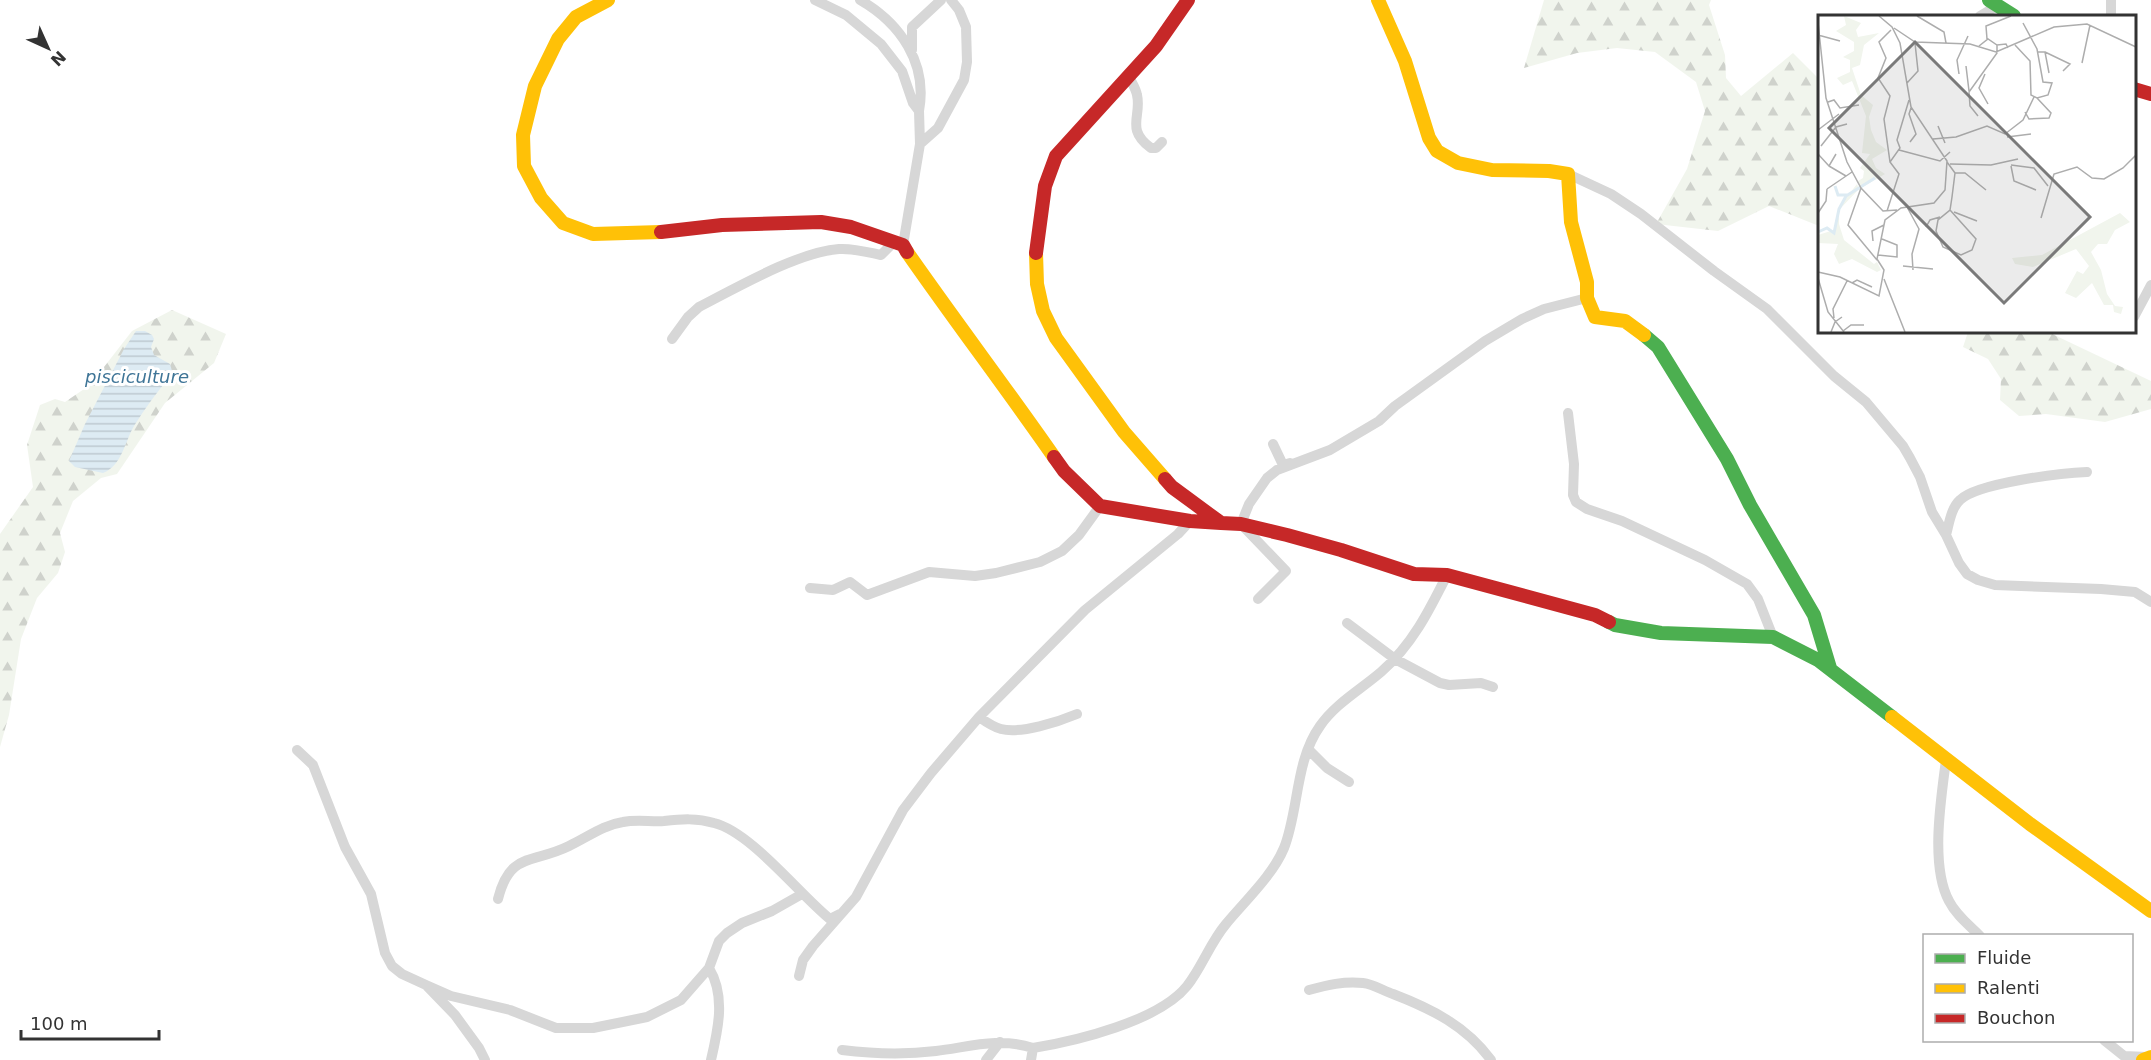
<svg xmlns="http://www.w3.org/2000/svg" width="2151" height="1060" viewBox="0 0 2151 1060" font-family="'DejaVu Sans',sans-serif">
<defs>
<pattern id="forest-firs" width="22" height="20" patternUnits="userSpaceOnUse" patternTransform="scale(1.5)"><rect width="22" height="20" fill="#f1f5ed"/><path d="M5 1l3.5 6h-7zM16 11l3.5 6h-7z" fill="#cfd2cc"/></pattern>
<pattern id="water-rules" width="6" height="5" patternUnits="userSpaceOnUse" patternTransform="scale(1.5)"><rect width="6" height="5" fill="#ddebf3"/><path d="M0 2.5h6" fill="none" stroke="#becad1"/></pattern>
</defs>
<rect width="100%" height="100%" fill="#fff"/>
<!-- forest -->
<path fill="url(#forest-firs)" d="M1544,0h167l-2,5 16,50 1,23 15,18 52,-43 26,26v147l-50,-20 -51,25 -62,-7 31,-55 18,-58 -9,-29 -41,-30 -38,-4 -40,5 -53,15z
M172,310l54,24 -12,29 -49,40 -48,71 -16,4 -28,23 -13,32 5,19 -7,21 -21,25 -16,41 -12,76 -9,32v-213l33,-47 -6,-42 13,-40 15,-6 10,3 25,-17 42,-54z
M1968,332h80l103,49v28l-46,13 -59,-8 -27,2 -19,-16 1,-21 -13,-20 -25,-12z"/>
<!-- water -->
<path fill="url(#water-rules)" d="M136,331h9l7,4 2,4 -3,8 3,8 16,9 2,7 -1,4c-13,16 -26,33 -37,51 -9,15 -12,40 -31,47l-28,-6 -6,-6 16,-37 39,-75z"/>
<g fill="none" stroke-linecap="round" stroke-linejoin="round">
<!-- street -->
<path stroke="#d7d7d7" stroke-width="10" d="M815,0l31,15 35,29 21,27 11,32 6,8 1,33 -17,101
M860,0c40,23 68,63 59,111
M2111,0v16
M1980,16l17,-10
M912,50v-23l29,-27
M1129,77c3,6 7,12 8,18 5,21 -12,34 14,53h5l6,-6
M920,144l18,-16 26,-48 3,-18 -1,-35 -7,-17 -8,-10
M1568,174l43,20 30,20 73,57 53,38 67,67 32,26 37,44 7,12 10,19 12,35 14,23 13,28 8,11 11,6 17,5 106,4 34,3 16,10
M2134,317l17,-32
M672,339l16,-22 11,-10c37,-19 99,-55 140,-58 14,-1 28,3 42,6l13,-13
M1568,413l6,51 -1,31 3,7 11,7 35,12 83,39 42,24 11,15 15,38
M1273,444l10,21 7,-2
M1946,535c3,-11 5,-27 14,-35 17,-17 101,-27 127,-28
M810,588l23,2 17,-8 17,13 62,-23 46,4 21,-3 44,-11 22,-11 17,-16 21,-29
M1258,599l28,-28 -45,-47 8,-20 18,-26 10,-8 53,-20 49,-29 16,-15 90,-65 37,-22 22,-10 43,-11
M1347,623l48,36 45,24 9,2 32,-2 12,4
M979,717c7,5 14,10 22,12 20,5 57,-7 76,-15
M1308,749l19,19 22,14
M297,750l16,15 32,82 26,47 14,59 7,13 10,8 24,11 29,30 24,33 6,12
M1946,760c-5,39 -16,106 3,141 7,14 20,24 31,35
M498,899c12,-48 35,-35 71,-53 19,-9 34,-21 54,-24 14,-3 28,0 41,-1 18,-2 33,-3 50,2 37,9 85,71 116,96l10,-5
M709,968c17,28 9,62 2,92
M799,976l4,-16 10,-14 43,-49 47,-87 28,-37 48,-56 106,-107 93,-76 12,-13
M426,985l25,11 59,14 46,18h37l54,-11 34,-17 28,-32 10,-27 8,-8 15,-10 30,-12 30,-17
M1309,990c18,-5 35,-9 54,-7 10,1 21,8 30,11 39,15 73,32 98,66
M2104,1040l20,16 23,1
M842,1050c32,4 62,5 94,1 33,-4 63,-14 97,-3
M986,1060l14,-18
M1031,1060l2,-12c43,-7 126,-27 154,-62 15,-19 23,-43 39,-62 18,-22 47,-49 58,-76 15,-38 11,-87 36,-122 15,-22 40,-36 61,-54 31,-27 48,-61 66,-97"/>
<!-- fast -->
<path stroke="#4caf50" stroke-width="14" d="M1989,0l25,16
M1644,335l14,12 69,112 23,46 64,110 16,53
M1609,622l6,3 46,8 112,4 45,23 74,57"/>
<!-- slow -->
<path stroke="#ffc107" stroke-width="14" d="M608,0l-32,17 -18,22 -23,47 -12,49 1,31 17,32 22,25 30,11 68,-2
M1378,0l27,61 24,77 8,13 21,12 34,7 57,1 19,3 3,48 16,60v16l8,19 30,4 19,14
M907,252c48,69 99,136 147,205
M1036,253l1,31 6,27 13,27 68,94 41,47
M1892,717l138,107 121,87
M2143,1060l8,-3"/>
<!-- jam -->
<path stroke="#c62828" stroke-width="14" d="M2134,89l17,5
M661,232l61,-7 99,-3 30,5 52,18 4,7
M1036,253l9,-67 11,-30 100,-110 32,-46
M1054,457l10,14 36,35 90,15 31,2
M1165,479l7,8 49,36 20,1 46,11 54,15 73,24 33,1 148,40 14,7"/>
</g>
<g text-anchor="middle" stroke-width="6" stroke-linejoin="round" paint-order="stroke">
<!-- water labels -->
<g font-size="18" font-style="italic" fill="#3f7597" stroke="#fff">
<text x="137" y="383">pisciculture</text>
</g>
</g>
<!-- overview -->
<g transform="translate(1818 15)">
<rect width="318" height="318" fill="#fff"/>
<path d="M26,1l17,7 -5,7 2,7 21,-4 -15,12 -4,20 -8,3 9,27 12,10 -4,12 2,13 5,12 11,8 -15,9 4,9 9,6 -24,14 -3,-7 5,-3 1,-7 -4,-3 10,-14 -8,-1 4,-37 -14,-35 -9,4 -6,-7 13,-6v-12l-7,-3 11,-6v-9l-18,-11 10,-6zM39,169l2,5 -20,21v14l5,16 30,24 3,-2 4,8 -4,2 -25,-13 -13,5 -5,-10 4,-10 -20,-1v-8l16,-5 5,-23zM302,198l10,9 -15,8 -8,14h-9l-7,8 10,18 6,24 8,12 8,1 -2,7 -7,-2 -1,-7h-9l-12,-22 -16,15 -11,-5 12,-22 6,3 6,-8 -13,-17 -43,18 -18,-3 -3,-6 30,-3z" fill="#f1f5ed"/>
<path fill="none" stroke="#ddebf3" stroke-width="3" d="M17,171l3,9h9M0,217l9,-4 7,5 5,-24 7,-13 29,-18"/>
<path fill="none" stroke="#adadad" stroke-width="1.5" d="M99,1l27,16 2,11M0,7l8,76 21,64 14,26 22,23 14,-1M76,13l21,14 55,2 26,8 58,-25 33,-3 49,23M0,20l22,6M169,24l-1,-13 25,-10M197,30l15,16 1,34 6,3 11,-3 4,-12 -9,-1 -6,-33 -14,-26M161,31l9,-7 9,6 9,-1 2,4M220,37h7l4,21M227,37l25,12 -7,7M264,48l8,-38M148,51l3,25M141,59l-2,-14 11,-24M167,59l-6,14 9,16M89,68l11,-12 -3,-28M10,87l6,-2 6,8 19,-3M207,97l4,7 20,-1 2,-5 -14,-15M160,101l-8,-10 -1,-14 28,-39v-8M120,111l7,17M0,115l21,-16M189,122l24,-3M115,124l23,-2 31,-11 18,8 18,-14 11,-23M92,127l6,-8 -7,-20 2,-6M3,131l15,-19 11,-3M81,135l41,11 10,-9M0,139l11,12 7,-12M72,147l-6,-43 6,-23 -12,-18 8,-20 -7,-16 12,-12M129,147l8,11 -3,24 -2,13 -12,10 -2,11 7,16 18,8 11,-5 4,-11 -26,-29M132,149l41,1 27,-6M193,150l23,3 14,18M11,151l17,10M193,151l3,15 22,9M137,158h10l21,17M43,173l-13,37 29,35M9,174l25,-17M89,192l12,22 -7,25 1,16M69,196l12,-37 -9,-12 10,-14 -3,-8 12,-40M136,197l23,9M0,198l8,-12 1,-12M223,203l13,-44 23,-7 15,11 12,1 19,-11 13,-13M108,212l4,-7 10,-3M55,226l-1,-10 12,-6M60,240l19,2v-12l-15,-6M85,251l30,3M0,257l22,5 39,19 5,-26 -7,-11 8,-39 16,-12 33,-5 11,-13 2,-29 -36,-54 -11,-64 -8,-16 -13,-11M0,263l10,34 16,20M66,264l21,53M34,268l5,-3 15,7M16,303l-1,-9 14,-28M25,316l8,-6h13M13,317l4,-10 7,-5"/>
<path fill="#7a7a7a" fill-opacity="0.15" stroke="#7a7a7a" stroke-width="3" d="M97,27l175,175 -86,86 -175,-175z"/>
<rect width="318" height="318" fill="none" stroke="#333" stroke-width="3"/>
</g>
<!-- legend -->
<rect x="1923" y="934" width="210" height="108" fill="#ffffff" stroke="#adadad" stroke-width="1.5"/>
<rect x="1935" y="954" width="30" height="9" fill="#4caf50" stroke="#adadad" stroke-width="1.5"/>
<text x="1977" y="964" font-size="18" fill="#333333">Fluide</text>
<rect x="1935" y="984" width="30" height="9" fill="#ffc107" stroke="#adadad" stroke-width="1.5"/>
<text x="1977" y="994" font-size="18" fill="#333333">Ralenti</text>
<rect x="1935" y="1014" width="30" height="9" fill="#c62828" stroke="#adadad" stroke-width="1.5"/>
<text x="1977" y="1024" font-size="18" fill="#333333">Bouchon</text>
<!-- north arrow -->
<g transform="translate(48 48) rotate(135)" stroke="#ffffff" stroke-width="4.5" paint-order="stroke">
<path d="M0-4.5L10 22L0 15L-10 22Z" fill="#333333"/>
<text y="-9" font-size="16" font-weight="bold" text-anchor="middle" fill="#333333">N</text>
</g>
<!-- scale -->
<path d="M21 1030v9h138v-9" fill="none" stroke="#333333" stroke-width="3"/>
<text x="30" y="1030" font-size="18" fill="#333333" stroke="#ffffff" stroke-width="4.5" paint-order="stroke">100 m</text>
</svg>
